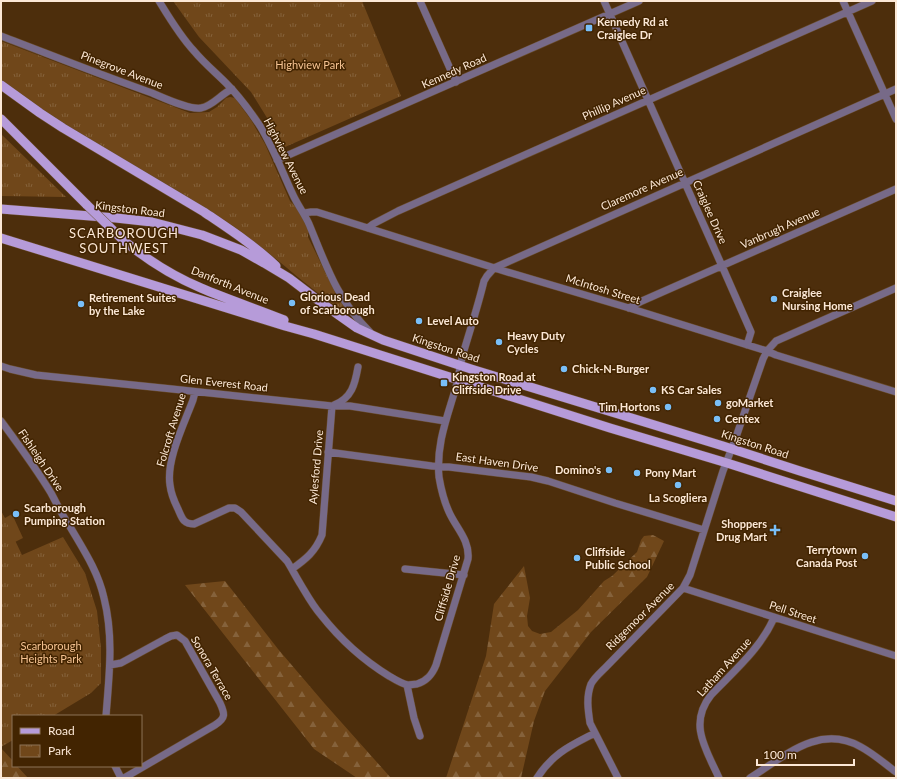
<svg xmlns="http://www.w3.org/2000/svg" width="897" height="779" viewBox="0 0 897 779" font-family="Lato,sans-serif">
<defs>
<pattern id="forest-firs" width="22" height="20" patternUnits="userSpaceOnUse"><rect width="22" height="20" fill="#70471a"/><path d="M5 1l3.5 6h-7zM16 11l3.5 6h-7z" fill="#85623b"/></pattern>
<pattern id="park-tufts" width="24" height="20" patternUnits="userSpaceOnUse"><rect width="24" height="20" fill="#70471a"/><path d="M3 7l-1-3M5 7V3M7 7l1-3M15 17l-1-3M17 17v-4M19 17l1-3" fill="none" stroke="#85623b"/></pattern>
</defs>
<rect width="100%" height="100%" fill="#4d2e0c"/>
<!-- grass -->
<path fill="#70471a" d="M1,511l4,7 7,-4 11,24 -22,11z"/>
<!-- forest -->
<path fill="url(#forest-firs)" d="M653,535l11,6 -17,36 -56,55 -46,59 -11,30 -13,57h-75l40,-122 8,-52 30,-38 6,32 -3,18 1,10 4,5 8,3 11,-2 27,-22 26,-29 8,-5 25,-24 4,-12 3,-4z
M225,581l53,68 47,55 66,74h-34l-43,-29 -129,-164z
M1,748l12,13v5h4l11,12h-27z"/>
<!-- park -->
<path fill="url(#park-tufts)" d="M173,1h189l39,95 -116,51 -34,-55 -52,-55z
M1,41l189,72 19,-1 8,-5 9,-9 4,-1 5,1 16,22 14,24 25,57 10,10 8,18v8l28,57c3,5 8,9 9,15l-3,2 -2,-2c-40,-27 -73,-61 -113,-87 -74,-49 -155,-88 -226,-142z
M1,134l65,63 -65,-1z
M1,511l21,44 41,-18 22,36 12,38 4,37v35l-10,10 -38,23h-40v24l-12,7z"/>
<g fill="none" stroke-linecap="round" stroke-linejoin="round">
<!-- minor casing -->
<g stroke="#694c2c" stroke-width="8">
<path id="minor" d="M159,1c11,18 21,35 35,50 10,12 21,21 32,32 13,13 24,28 34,43 14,23 23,48 34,71 5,10 11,18 15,27 17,41 28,76 61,108
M420,1l36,81
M604,1l118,265 29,66 -4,13
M843,1l53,118
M1,36c50,19 100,39 151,57 12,5 37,17 49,15 12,-2 20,-14 31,-19
M277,160l362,-159
M304,213l7,-1h6l187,59 125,37 138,43 9,4 120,37
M368,228l5,-4 25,-13 474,-210
M629,308l13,-7 254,-112
M1,366l9,3 26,6 136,14 160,17h18l13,2 82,13
M195,392l-2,8c-9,24 -27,60 -23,85 1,9 4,16 8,24 4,9 5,15 16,15l35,-16h6l6,4 46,49c5,8 9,16 14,24 6,10 12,21 20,30 19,24 42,45 68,61 5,3 13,8 19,9 3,0 6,-1 9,-1 10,-3 15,-9 19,-19l32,-106c2,-19 -12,-31 -19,-47 -5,-11 -8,-23 -10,-35 -3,-33 8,-59 17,-90 3,-11 4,-22 7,-33 7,-24 15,-48 21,-73l3,-5 7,-8 191,-85 211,-94
M334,405c18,-7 21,-21 24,-38
M1,421c17,23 35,47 50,72 6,11 11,22 18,32 14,24 29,46 35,73 10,40 5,78 2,118
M328,452l104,14 17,1 82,10 17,4 67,22 89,27
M292,569c14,-10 23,-17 30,-34l10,-129
M405,569l59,6
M683,588l213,68
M110,665l11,-2 44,-24 6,-3 6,-1 8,6 35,62c5,11 6,15 -5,22l-91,53
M407,685l7,33 6,18
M115,766l6,12
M537,778c16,-25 33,-32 58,-45
M618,778l-28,-55c-2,-13 -4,-26 1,-39 3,-6 10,-12 15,-17l77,-79 7,-13 33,-104 12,-31 28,-81 4,-8 9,-10 120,-53
M719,778c-13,-29 -31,-54 -8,-83 24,-25 49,-46 63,-77
M750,778c34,-21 69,-55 111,-31 13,7 24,17 35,25"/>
</g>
<!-- major casing -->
<g stroke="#694c2c" stroke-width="10">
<path id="major" d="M1,85l39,28 23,15 141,84c25,17 50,33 72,54
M1,119l86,86
M1,209l115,9 36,4 50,13 39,15 23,13 25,15 34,26 34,24 26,12 88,29 252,77 77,25 96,30
M1,238l284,88 29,8 296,94 117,35 169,54
M123,240c23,19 52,37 78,48 28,12 56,21 83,32"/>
</g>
<!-- minor -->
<use href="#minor" stroke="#776a88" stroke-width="7"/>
<!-- major -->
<use href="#major" stroke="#b69bd9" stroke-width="9"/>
<!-- major-bridge casing -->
<g stroke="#694c2c" stroke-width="10" stroke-linecap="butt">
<path id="major-bridge" d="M87,205l36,35"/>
</g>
<!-- major-bridge -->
<use href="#major-bridge" stroke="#b69bd9" stroke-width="9"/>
</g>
<!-- markers -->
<g fill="#79bff8" stroke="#422401" stroke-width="1.5">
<rect x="585" y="24" width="8" height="8" rx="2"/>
<circle cx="774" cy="299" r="4"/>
<circle cx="292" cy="303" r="4"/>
<circle cx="81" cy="304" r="4"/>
<circle cx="419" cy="321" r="4"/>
<circle cx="499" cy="342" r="4"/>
<circle cx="564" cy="369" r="4"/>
<rect x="440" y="379" width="8" height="8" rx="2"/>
<circle cx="653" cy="390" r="4"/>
<circle cx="718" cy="403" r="4"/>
<circle cx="668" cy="407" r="4"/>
<circle cx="717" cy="419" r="4"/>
<circle cx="609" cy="470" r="4"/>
<circle cx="637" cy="473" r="4"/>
<circle cx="678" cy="485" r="4"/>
<circle cx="16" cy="514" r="4"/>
<path d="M773 524h4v4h4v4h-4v4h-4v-4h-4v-4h4z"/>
<circle cx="865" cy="556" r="4"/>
<circle cx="577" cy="558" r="4"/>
</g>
<g text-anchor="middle" stroke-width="3" stroke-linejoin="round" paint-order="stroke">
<!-- poi labels -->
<g font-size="11" font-weight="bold" fill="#fce8d6" stroke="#422401" text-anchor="start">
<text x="597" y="26">Kennedy Rd at<tspan x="597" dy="13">Craiglee Dr</tspan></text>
<text x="782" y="297">Craiglee<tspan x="782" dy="13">Nursing Home</tspan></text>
<text x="300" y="301">Glorious Dead<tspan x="300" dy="13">of Scarborough</tspan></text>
<text x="89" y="302">Retirement Suites<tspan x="89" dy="13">by the Lake</tspan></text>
<text x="427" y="325">Level Auto</text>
<text x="507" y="340">Heavy Duty<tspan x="507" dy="13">Cycles</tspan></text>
<text x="572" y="373">Chick-N-Burger</text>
<text x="452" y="381">Kingston Road at<tspan x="452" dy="13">Cliffside Drive</tspan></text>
<text x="661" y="394">KS Car Sales</text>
<text x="726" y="407">goMarket</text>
<text x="660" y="411" text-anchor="end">Tim Hortons</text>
<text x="725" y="423">Centex</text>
<text x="601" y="474" text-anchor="end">Domino's</text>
<text x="645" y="477">Pony Mart</text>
<text x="678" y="502" text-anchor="middle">La Scogliera</text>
<text x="24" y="512">Scarborough<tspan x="24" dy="13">Pumping Station</tspan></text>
<text x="767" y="528" text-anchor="end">Shoppers<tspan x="767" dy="13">Drug Mart</tspan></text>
<text x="857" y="554" text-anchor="end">Terrytown<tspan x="857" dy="13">Canada Post</tspan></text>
<text x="585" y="556">Cliffside<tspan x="585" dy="13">Public School</tspan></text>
</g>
<!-- park labels -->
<g font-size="11" fill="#f6c392" stroke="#422401">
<text x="310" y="69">Highview Park</text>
<text x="51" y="650">Scarborough<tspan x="51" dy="13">Heights Park</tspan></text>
</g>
<!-- street labels -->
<g font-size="11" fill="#fce8d6" stroke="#422401">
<text transform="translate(122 70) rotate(21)" y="4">Pinegrove Avenue</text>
<text transform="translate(454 71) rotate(-24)" y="4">Kennedy Road</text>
<text transform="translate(614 103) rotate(-24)" y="4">Phillip Avenue</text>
<text transform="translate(286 156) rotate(63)" y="4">Highview Avenue</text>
<text transform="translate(642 189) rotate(-24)" y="4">Claremore Avenue</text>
<text transform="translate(130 209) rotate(7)" y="4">Kingston Road</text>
<text transform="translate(710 212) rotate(66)" y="4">Craiglee Drive</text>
<text transform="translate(780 228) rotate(-24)" y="4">Vanbrugh Avenue</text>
<text transform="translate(230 285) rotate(22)" y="4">Danforth Avenue</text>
<text transform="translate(603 289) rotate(17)" y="4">McIntosh Street</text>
<text transform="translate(446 348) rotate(18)" y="4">Kingston Road</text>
<text transform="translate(224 383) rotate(6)" y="4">Glen Everest Road</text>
<text transform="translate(171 430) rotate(-73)" y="4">Folcroft Avenue</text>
<text transform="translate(755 444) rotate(18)" y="4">Kingston Road</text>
<text transform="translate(41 460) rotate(56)" y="4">Fishleigh Drive</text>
<text transform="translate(497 462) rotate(8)" y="4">East Haven Drive</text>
<text transform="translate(316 467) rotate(-85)" y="4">Aylesford Drive</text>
<text transform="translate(447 588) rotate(-74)" y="4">Cliffside Drive</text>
<text transform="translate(793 612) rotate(18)" y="4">Pell Street</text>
<text transform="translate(640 616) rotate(-45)" y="4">Ridgemoor Avenue</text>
<text transform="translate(724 667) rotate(-48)" y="4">Latham Avenue</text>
<text transform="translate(212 668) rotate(60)" y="4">Sonora Terrace</text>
</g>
<!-- quarter labels -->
<g font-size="13" letter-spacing="1" fill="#fce8d6" stroke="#422401">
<text x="124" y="238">SCARBOROUGH<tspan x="124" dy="15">SOUTHWEST</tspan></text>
</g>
</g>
<!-- border -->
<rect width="897" height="779" fill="none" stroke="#fce8d6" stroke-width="4"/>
<!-- legend -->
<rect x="12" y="715" width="130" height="52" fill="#422401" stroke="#8c7256"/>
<rect x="20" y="728" width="20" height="6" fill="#b69bd9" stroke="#8c7256"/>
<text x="48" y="735" font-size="12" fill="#fce8d6">Road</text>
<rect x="20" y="745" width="20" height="12" fill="url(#park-tufts)" stroke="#8c7256"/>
<text x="48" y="755" font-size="12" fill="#fce8d6">Park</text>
<!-- scale -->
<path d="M757 759v6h97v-6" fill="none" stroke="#fce8d6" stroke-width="2"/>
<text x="763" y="759" font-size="12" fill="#fce8d6" stroke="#422401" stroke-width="3" paint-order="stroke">100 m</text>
</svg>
